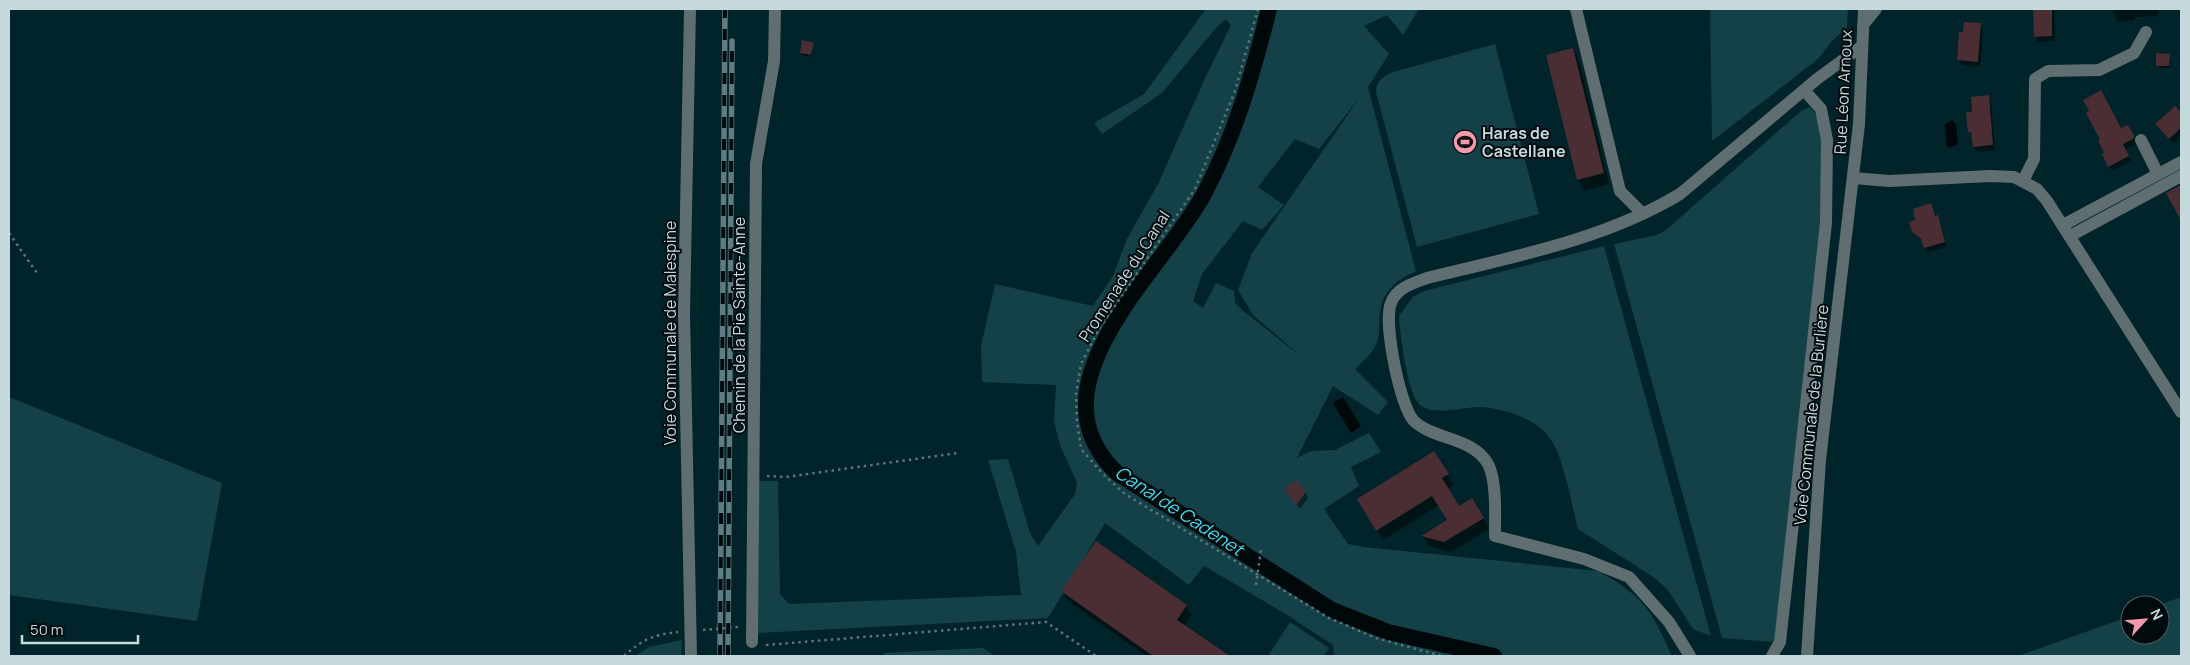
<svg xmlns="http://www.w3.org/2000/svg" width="2190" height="665" viewBox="0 0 2190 665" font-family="Manrope,sans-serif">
<rect width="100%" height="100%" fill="#002429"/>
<!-- green -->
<path fill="#134147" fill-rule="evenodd" d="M1206,9h213l-16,26 -16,-20 -23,11 25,28 -21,33 48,185c-16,5 -31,17 -35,35 -3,11 0,24 -4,35 -4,12 -14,19 -22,27l33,33 -10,13 -45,-29 -36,72 14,-7 24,-1 34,-17 12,19 -30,15 8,19 -35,23 24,35 16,3 234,24c46,26 53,38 74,85h-338l-1,-11 -49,-32 -80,-47 -15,19 -84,-62 -57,95 -290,15 1,-152h19l2,113 9,10 232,-9 -5,-43 -28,-92 20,-1 22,74 8,13 37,-52 2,-11 -17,-38 -6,-23 2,-37 -74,-3 -1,-36 14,-62 98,22 20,-30 14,-37 32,-57 46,-104 26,-53 -5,-6 -10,9 -54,65 -60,41 -8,-11 50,-29zM1360,97l-108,156 -14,37 15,25 50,43 -61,-48 -7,-7 -1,-12 -18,-8 -13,25 -10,-7 9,-27 41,-53 19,9 22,-25 -26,-18 37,-48 24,10z
M1710,9h138l-1,18 -15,14 -14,18 -106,82z
M1495,44l44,170 -122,33 -41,-155c0,-12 7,-15 17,-20z
M1810,107l8,10 3,14v90l-47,421 -52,-4 -108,-394 43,-9 9,-5 135,-119z
M1604,246l107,390 -18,-7 -25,-39 -13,-12 -77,-49c-7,-26 -13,-66 -26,-88 -13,-22 -49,-33 -73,-34 -16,0 -47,10 -60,-3 -12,-12 -19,-71 -20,-88l14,-19 11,-6z
M9,397l213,86 -25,138 -188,-26z
M2181,597v59h-163l112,-40v19h30l-1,-30z
M1290,622l39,26 -5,8h-56z
M682,640l-1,16h-46l14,-9z
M983,648l12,8h-110l-1,-3z"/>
<!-- water -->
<path fill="#01080a" d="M1952,120l4,4 2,20 -9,4 -3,-3 -1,-21z
M1343,397l18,29 -10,7 -18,-30z"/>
<!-- shadow -->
<path fill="#0007" d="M2034,9h20l1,32 -17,1 -3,-6z
M2113,9h45v7l-23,1v3l-18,2z
M1980,24l3,6 -3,37 -18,-2 -4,-5 2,-27z
M813,44l-1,13 -10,-2 -1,-2z
M1573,49l6,11 30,124 -25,7 -6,-12z
M2169,55l1,13h-11l-2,-3z
M1989,97l2,5 4,48 -18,2 -3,-6 -1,-9 -4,-5 4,-19z
M2175,108l6,6v22l-8,7 -16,-19z
M2087,113l34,16 6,-3 9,17 -11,7 6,11 -19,10 -9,-16 3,-2z
M1930,205l6,12h1l3,5 7,25 -19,5 -4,-9 -11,-11 4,-12z
M1447,474l7,11 -7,4 11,19 25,10 6,11 -38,23 -22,-6 -6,-10 25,-16 -9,-15 -56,35 -25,-41z
M1305,492l3,6 -8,11 -11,-14z
M1063,591l123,15 6,9 -8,11 44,30h-45l-21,-14 -10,14h-6l-78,-55z"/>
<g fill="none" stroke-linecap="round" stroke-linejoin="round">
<!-- canal -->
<path stroke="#01080a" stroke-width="16" d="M1269,9c-16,64 -34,127 -65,185 -42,78 -179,191 -87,279l215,137 56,22 106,24"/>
</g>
<!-- building -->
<path fill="#4a2e33" d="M2033,9h19v27l-18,1z
M1964,22l17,1 -3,39 -21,-2 2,-28h4z
M802,40l12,3 -3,12 -11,-2z
M1573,48l31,125 -27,7 -31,-125z
M2156,53l14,1 -1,12h-13z
M2101,90l20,38 7,-3 6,11 -1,3 -10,5 6,12 -21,11 -6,-13 2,-1 -6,-13h2l-14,-27 3,-2 -6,-11z
M1989,95l4,50 -20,2 -2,-15 -3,1 -2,-21h6l-1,-15z
M2175,106l6,6v16l-12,11 -14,-15z
M2181,185v36l-15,-28z
M1931,203l4,13 3,-1 7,27 -21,6 -3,-9 -9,-7 -3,-10 6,-2 -2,-11z
M1434,451l15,23 -7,4 17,28 13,-8 12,20 -40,24 -23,-6 26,-16 -15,-24 -56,35 -19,-32z
M1296,480l10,12 -10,13 -12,-16z
M1096,541l91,64 -10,15 53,36h-77l-92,-65z"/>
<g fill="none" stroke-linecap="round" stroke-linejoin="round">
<!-- path -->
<path stroke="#5a767a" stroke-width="2.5" stroke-dasharray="2.5 4" stroke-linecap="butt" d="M1258,9l-23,82 -40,98 -96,140 -18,35 -5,30 1,27 4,28 22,25 22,20 204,124 47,20 66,18
M9,233l28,40
M767,476l19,1 172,-24
M703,630l35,-3
M766,645l280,-23 50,34
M624,656c19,-17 29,-21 54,-24"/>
<!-- minor -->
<path stroke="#5f6e71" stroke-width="12" d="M690,9l-6,304 7,343
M1576,9l44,182 23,23
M1863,25l13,-16
M2141,140l17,34
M1854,178l35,3 101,-5 24,1 23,12 10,12 134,211
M2023,181l11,-22 1,-80 13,-8 51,-1 35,-17 12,-21
M2063,225l118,-63
M2070,236l111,-60
M752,642l4,-478 18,-103 1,-52
M1690,656l-21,-34 -40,-45 -45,-18 -89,-23c0,-19 2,-55 -7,-72 -15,-27 -54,-24 -74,-43 -14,-14 -31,-99 -23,-118 5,-15 22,-20 36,-25 85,-21 177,-38 253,-84l137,-115 45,-33
M1772,656l8,-14 46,-419 1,-83 -6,-31 -17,-19
M1807,656l13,-196 39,-336 5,-115"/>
<!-- rail casing -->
<g stroke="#607c80" stroke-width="5.5">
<path id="rail" d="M720,656l5,-647
M728,656l4,-615"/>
</g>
<!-- rail -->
<use href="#rail" stroke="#010b0d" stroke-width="4" stroke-dasharray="11" stroke-linecap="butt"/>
<!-- path-bridge -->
<path stroke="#5a767a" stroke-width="2.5" stroke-dasharray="2.5 4" stroke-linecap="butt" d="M1256,585l5,-36"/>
</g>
<!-- icons -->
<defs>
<g id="stadium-disc" transform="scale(1.25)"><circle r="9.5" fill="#f39aac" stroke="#010b0d"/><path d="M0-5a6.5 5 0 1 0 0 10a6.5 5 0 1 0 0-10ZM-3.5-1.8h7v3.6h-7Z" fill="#111"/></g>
</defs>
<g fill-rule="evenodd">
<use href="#stadium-disc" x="1465" y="142"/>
</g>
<g text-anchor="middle" stroke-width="4" stroke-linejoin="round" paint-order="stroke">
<!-- street labels -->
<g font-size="16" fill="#c6d9dc" stroke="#010b0d">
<text transform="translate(1843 92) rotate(-87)" y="6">Rue Léon Arnoux</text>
<text transform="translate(1124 276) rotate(-57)" y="6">Promenade du Canal</text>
<text transform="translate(739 325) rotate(-90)" y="6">Chemin de la Pie Sainte-Anne</text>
<text transform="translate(670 333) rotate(-90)" y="6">Voie Communale de Malespine</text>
<text transform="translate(1811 415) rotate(-84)" y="6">Voie Communale de la Burlière</text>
</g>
<!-- poi labels -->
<g font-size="16" font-weight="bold" fill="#c6d9dc" stroke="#010b0d" text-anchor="start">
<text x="1482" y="139">Haras de<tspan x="1482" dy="18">Castellane</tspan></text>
</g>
<!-- water labels -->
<g font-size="18" font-style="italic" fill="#44d9ec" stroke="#010b0d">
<text transform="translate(1179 511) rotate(33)" y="6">Canal de Cadenet</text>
</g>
</g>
<!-- border -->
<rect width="2190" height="665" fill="none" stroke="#c6d9dc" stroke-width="20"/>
<!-- north arrow -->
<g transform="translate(2145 620) rotate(64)"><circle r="24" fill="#010b0d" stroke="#505d60"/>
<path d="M0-4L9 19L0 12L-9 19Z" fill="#f39aac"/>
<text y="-8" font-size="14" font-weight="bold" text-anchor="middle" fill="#c6d9dc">N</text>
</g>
<!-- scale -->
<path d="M22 635v8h116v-8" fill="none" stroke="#c6d9dc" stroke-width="2.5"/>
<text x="30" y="635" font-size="15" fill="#c6d9dc" stroke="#010b0d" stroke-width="4" paint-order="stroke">50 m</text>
</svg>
